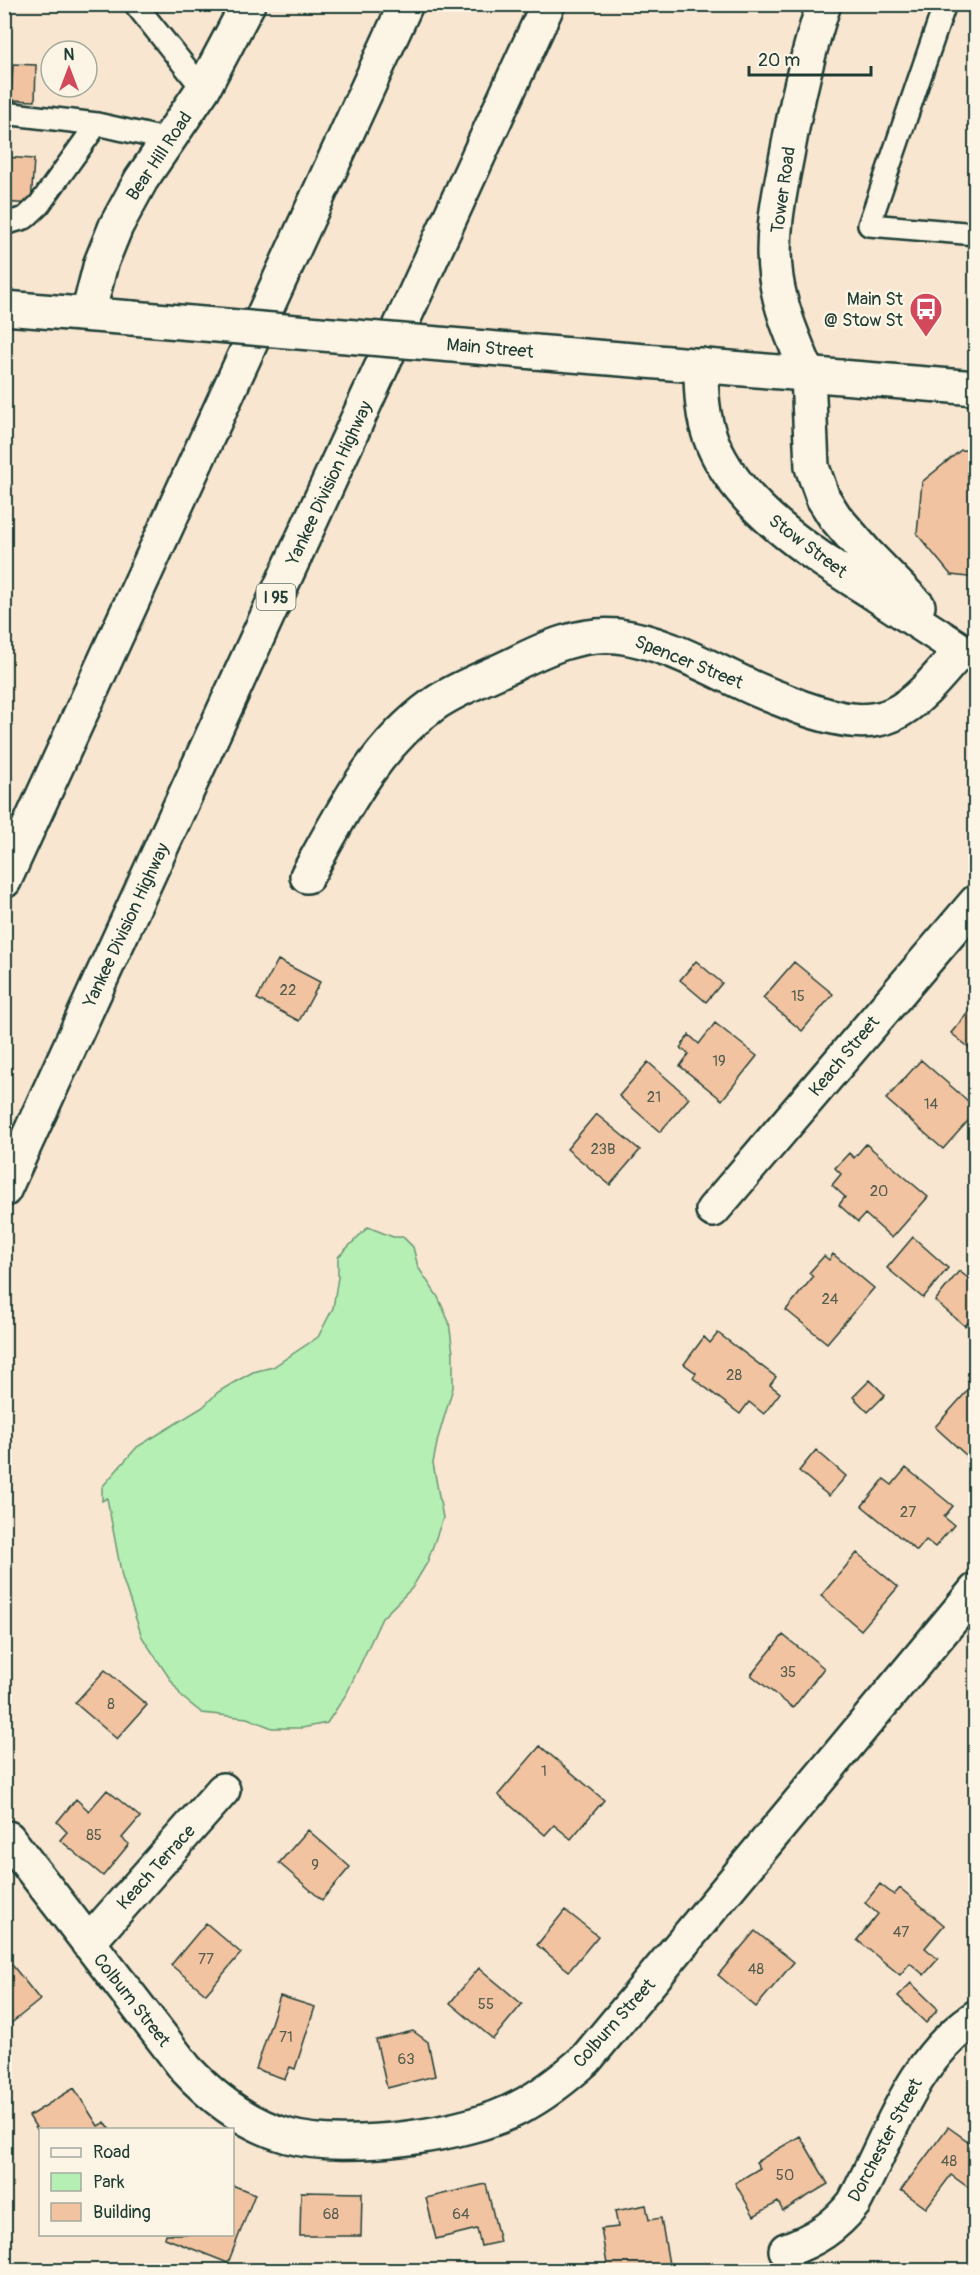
<svg xmlns="http://www.w3.org/2000/svg" width="980" height="2275" viewBox="0 0 980 2275" font-family="Pangolin,sans-serif">
<rect width="100%" height="100%" fill="#f9e6d1"/>
<filter id="ink" filterUnits="userSpaceOnUse"><feTurbulence type="fractalNoise" baseFrequency=".0167" numOctaves="2"/><feDisplacementMap in="SourceGraphic" scale="12" xChannelSelector="R" yChannelSelector="G"/><feConvolveMatrix kernelMatrix="1 2 1 2 8 2 1 2 1" color-interpolation-filters="sRGB"/></filter>
<g filter="url(#ink)">
<!-- green -->
<path fill="#b5efb3" stroke="#6a9674" stroke-width="1.5" d="M368,1227l25,10h10l10,10 5,20 20,30 11,25 4,31v35l-15,50 -5,25 10,55 -16,45 -15,25 -30,30 -35,75 -20,30 -25,5h-30l-25,-10 -45,-5 -20,-16 -40,-60 -20,-60 -15,-79 -5,3v-14l35,-40 66,-40 15,-15 15,-9 20,-11 20,-5 45,-30 15,-29 5,-31v-20z"/>
<!-- building -->
<path fill="#f2c3a1" stroke="#1f3d34" stroke-width="1.5" d="M13,64l23,1 -1,36 -24,-1z
M4,157l30,2 -3,45 -27,-2z
M961,450l15,1v127l-25,-3 -34,-41 5,-52z
M278,960l42,22 -21,39 -42,-22z
M696,961l26,22 -16,19 -26,-22z
M794,962l39,32 -31,37 -39,-33z
M976,1003v50l-25,-20z
M715,1023l42,33 -35,44 -42,-34 9,-12 -9,-6 9,-13 10,9z
M921,1060l55,48v4l-33,37 -57,-50z
M648,1062l41,36 -29,34 -41,-36z
M596,1114l44,36 -30,35 -43,-36z
M866,1144l62,53 -36,41 -27,-24 -7,8 -19,-17 6,-8 -13,-12 9,-11 -6,-6 14,-15 5,5z
M913,1237l35,31 -25,30 -36,-30z
M833,1254l41,34 -47,55 -41,-33 27,-33 -4,-4 15,-17 5,4z
M959,1271l17,13v29l-11,13 -30,-25z
M718,1333l58,44 -6,8 10,8 -16,21 -15,-12 -9,12 -47,-36 3,-5 -12,-9 20,-27 6,6z
M870,1380l15,15 -17,17 -15,-15z
M969,1389l7,6v69l-41,-37z
M816,1450l30,26 -17,20 -30,-25z
M906,1468l47,38 -9,11 10,8 -19,22 -9,-7 -9,11 -55,-45 22,-27 8,6z
M857,1553l41,34 -37,43 -40,-34z
M783,1635l41,33 -31,40 -42,-33z
M105,1670l42,35 -30,34 -42,-36z
M540,1746l64,54 -33,39 -17,-14 -9,10 -47,-40z
M107,1790l33,27 -18,21 7,6 -26,32 -43,-36 7,-8 -10,-10 19,-23 13,12z
M308,1830l42,37 -28,33 -43,-37z
M880,1884l14,11 6,-7 44,37 -19,23 13,11 -14,16 -14,-12 -10,12 -43,-35 21,-26 -13,-11z
M565,1910l33,26 -29,35 -32,-26z
M206,1923l35,30 -35,41 -35,-29z
M755,1931l39,31 -38,45 -38,-32z
M9,1961l31,39 -36,29v-64z
M479,1968l43,36 -29,35 -43,-36z
M911,1983l27,26 -12,14 -28,-27z
M280,1996l35,11 -20,62 -5,-2 -5,12 -29,-10z
M413,2031l15,11 7,34 -48,12 -11,-48z
M74,2088l24,38 7,-4 5,8h-70v4l-11,-18z
M948,2127l28,20v46l-25,-18 -25,33 -25,-18z
M800,2136l28,48 -45,27 -5,-9 -24,14 -19,-33 25,-15 -4,-6z
M486,2184l14,58 -19,4 -4,-17 -41,10 -10,-41z
M232,2185l23,9 -27,69 -63,-25 1,-4h66z
M301,2192l61,1 -1,43h-61z
M646,2205l3,15 12,-2 9,52h-62l-7,-41 17,-2 -3,-16z"/>
<g fill="none" stroke-linecap="round" stroke-linejoin="round">
<!-- service casing -->
<g stroke="#1f3d34" stroke-width="26">
<path id="service" d="M135,4l68,85
M945,4l-76,221 107,9
M4,113l93,11
M4,224l21,-6 14,-13 58,-81 72,16"/>
</g>
<!-- minor casing -->
<g stroke="#1f3d34" stroke-width="38">
<path id="minor" d="M808,374c-13,-32 -27,-62 -32,-96 -6,-40 3,-83 11,-123 9,-51 20,-101 37,-151
M307,876c35,-63 66,-128 126,-171 20,-15 57,-29 81,-41 32,-16 67,-32 104,-28 47,6 89,31 131,50 17,8 34,14 51,21 87,31 106,8 161,-57
M713,1210l263,-308
M8,1838l178,231c28,30 62,56 102,67 58,16 179,0 232,-29 25,-13 46,-30 66,-48l390,-469
M88,1943l135,-153
M786,2250c29,-10 49,-23 68,-47 35,-65 57,-143 122,-186"/>
</g>
<!-- tertiary casing -->
<g stroke="#1f3d34" stroke-width="38">
<path id="tertiary" d="M88,314l13,-51 15,-37 25,-46 62,-91 45,-85
M701,365c0,26 1,53 11,77 27,66 99,111 157,148 30,20 61,40 92,60
M808,374l4,93 11,31 12,19 31,36 52,53"/>
</g>
<!-- secondary casing -->
<g stroke="#1f3d34" stroke-width="38">
<path id="secondary" d="M4,308l128,10
M535,352l441,36"/>
</g>
<!-- motorway casing -->
<g stroke="#1f3d34" stroke-width="38">
<path id="motorway" d="M4,881l402,-877
M4,1190l544,-1186"/>
</g>
<!-- service -->
<use href="#service" stroke="#fcf5e5" stroke-width="21"/>
<!-- minor -->
<use href="#minor" stroke="#fcf5e5" stroke-width="33"/>
<!-- tertiary -->
<use href="#tertiary" stroke="#fcf5e5" stroke-width="33"/>
<!-- secondary -->
<use href="#secondary" stroke="#fcf5e5" stroke-width="33"/>
<!-- motorway -->
<use href="#motorway" stroke="#fcf5e5" stroke-width="33"/>
<!-- secondary-bridge casing -->
<g stroke="#1f3d34" stroke-width="38" stroke-linecap="butt">
<path id="secondary-bridge" d="M132,318l403,34"/>
</g>
<!-- secondary-bridge -->
<use href="#secondary-bridge" stroke="#fcf5e5" stroke-width="33"/>
</g>
</g>
<!-- icons -->
<defs>
<g id="bus-pin" transform="scale(1.725)"><path d="M0 17L-7.5 6A9.5 9.5 0 1 1 7.5 6Z" fill="#d1495b" stroke="#fcf5e5"/><path d="M-5-6H5V4H4V6H2V4H-2V6H-4V4H-5ZM-3.5-4V0h7V-4ZM-3.5 1.2v1.5H-2V1.2ZM2 1.2v1.5H3.5V1.2Z" fill="#fff"/></g>
</defs>
<g fill-rule="evenodd">
<use href="#bus-pin" x="926" y="309"/>
</g>
<g text-anchor="middle" stroke-width="5" stroke-linejoin="round" paint-order="stroke">
<!-- number labels -->
<g font-size="15" fill="#545e4f">
<text x="288" y="995">22</text>
<text x="798" y="1001">15</text>
<text x="719" y="1066">19</text>
<text x="654" y="1102">21</text>
<text x="931" y="1109">14</text>
<text x="603" y="1154">23B</text>
<text x="879" y="1196">20</text>
<text x="830" y="1304">24</text>
<text x="734" y="1380">28</text>
<text x="908" y="1517">27</text>
<text x="788" y="1677">35</text>
<text x="111" y="1709">8</text>
<text x="544" y="1776">1</text>
<text x="94" y="1840">85</text>
<text x="315" y="1870">9</text>
<text x="901" y="1937">47</text>
<text x="206" y="1964">77</text>
<text x="756" y="1974">48</text>
<text x="486" y="2009">55</text>
<text x="286" y="2042">71</text>
<text x="406" y="2064">63</text>
<text x="949" y="2166">48</text>
<text x="785" y="2180">50</text>
<text x="331" y="2219">68</text>
<text x="461" y="2219">64</text>
</g>
<!-- shield labels -->
<rect fill="#fcf5e5" stroke="#617469" stroke-width="1.5" x="256.5" y="584" width="39" height="26" rx="4.5"/>
<g font-size="16" font-weight="bold" fill="#1f3d34">
<text x="276" y="603">I 95</text>
</g>
<!-- street labels -->
<g font-size="18" fill="#1f3d34" stroke="#fcf5e5">
<text transform="translate(159 156) rotate(-56)" y="6">Bear Hill Road</text>
<text transform="translate(783 190) rotate(-82)" y="6">Tower Road</text>
<text transform="translate(490 348) rotate(5)" y="6">Main Street</text>
<text transform="translate(329 483) rotate(-65)" y="6">Yankee Division Highway</text>
<text transform="translate(808 546) rotate(37)" y="6">Stow Street</text>
<text transform="translate(689 662) rotate(22)" y="6">Spencer Street</text>
<text transform="translate(126 925) rotate(-65)" y="6">Yankee Division Highway</text>
<text transform="translate(844 1056) rotate(-50)" y="6">Keach Street</text>
<text transform="translate(156 1867) rotate(-48)" y="6">Keach Terrace</text>
<text transform="translate(132 2000) rotate(52)" y="6">Colburn Street</text>
<text transform="translate(614 2023) rotate(-48)" y="6">Colburn Street</text>
<text transform="translate(885 2140) rotate(-62)" y="6">Dorchester Street</text>
</g>
<!-- poi labels -->
<g font-size="18" fill="#1f3d34" stroke="#fcf5e5" text-anchor="end">
<text x="903" y="305">Main St<tspan x="903" dy="21">@ Stow St</tspan></text>
</g>
</g>
<!-- margin -->
<rect width="980" height="2275" fill="none" stroke="#fcf5e5" stroke-width="24"/>
<rect x="12" y="12" width="956" height="2251" fill="none" stroke="#1f3d34" stroke-width="2" filter="url(#ink)"/>
<!-- legend -->
<rect x="39" y="2128" width="195" height="108" fill="#fcf5e5" stroke="#a4ab9e" stroke-width="1.5"/>
<rect x="51" y="2148" width="30" height="9" fill="#fcf5e5" stroke="#a4ab9e" stroke-width="1.5"/>
<text x="93" y="2158" font-size="18" fill="#1f3d34">Road</text>
<rect x="51" y="2173" width="30" height="18" fill="#b5efb3" stroke="#a4ab9e" stroke-width="1.5"/>
<text x="93" y="2188" font-size="18" fill="#1f3d34">Park</text>
<rect x="51" y="2203" width="30" height="18" fill="#f2c3a1" stroke="#a4ab9e" stroke-width="1.5"/>
<text x="93" y="2218" font-size="18" fill="#1f3d34">Building</text>
<!-- north arrow -->
<g transform="translate(69 69)"><circle r="28" fill="#fcf5e5" stroke="#a4ab9e" stroke-width="1.5"/>
<path d="M0-4.5L10 22L0 15L-10 22Z" fill="#d1495b"/>
<text y="-9" font-size="16" font-weight="bold" text-anchor="middle" fill="#1f3d34">N</text>
</g>
<!-- scale -->
<path d="M749 66v9h122v-9" fill="none" stroke="#1f3d34" stroke-width="3"/>
<text x="758" y="66" font-size="18" fill="#1f3d34" stroke="#fcf5e5" stroke-width="4.5" paint-order="stroke">20 m</text>
</svg>
